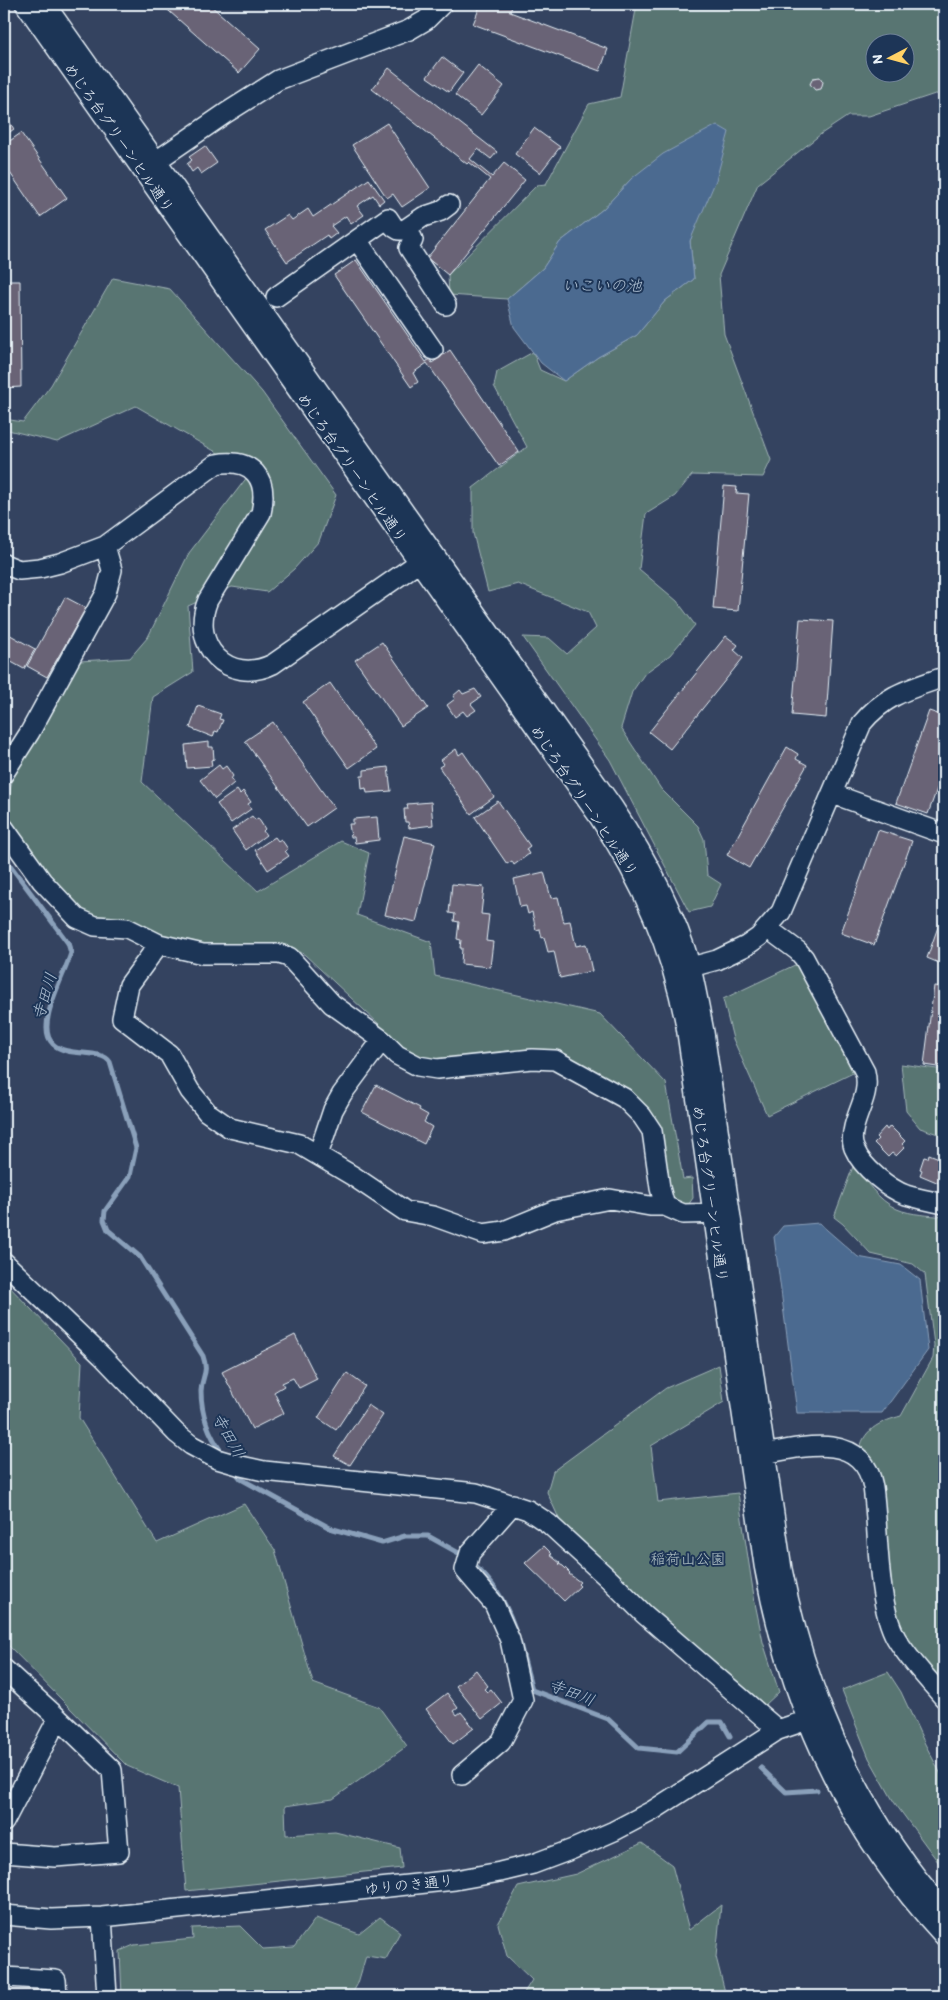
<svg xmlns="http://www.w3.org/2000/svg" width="948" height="2000" viewBox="0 0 948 2000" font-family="Itim,'Klee One',sans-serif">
<rect width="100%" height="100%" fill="#344360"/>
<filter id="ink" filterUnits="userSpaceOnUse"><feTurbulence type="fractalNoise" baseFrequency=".02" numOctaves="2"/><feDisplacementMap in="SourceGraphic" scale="10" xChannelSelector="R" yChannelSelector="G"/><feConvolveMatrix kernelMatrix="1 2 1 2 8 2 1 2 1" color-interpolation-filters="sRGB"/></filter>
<g filter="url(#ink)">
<!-- green -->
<path fill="#587572" stroke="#a0b3b5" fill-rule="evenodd" d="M637,4h307v91l-9,-1 -66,22h-21l-27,18 -63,50 -39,91 5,59 47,126 -8,17 -71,-2 -17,21 -29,18 -7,55 38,32 18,24 -25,30 -25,18 -13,19 -11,36 40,61 37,37 6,13 3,36 14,9 -11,23 -21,5 -79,-152 -87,-123 26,1 18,16 29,-26 -8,-16 -70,-28 -30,8 -15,-59v-45l54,-41 -33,-61 3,-14 36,-20 7,18 24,11 34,-24 39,-22 28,-34 29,-22 -4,-38 9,-25 -67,-38 -29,31 -43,33 -17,26 -36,31 -58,-4 -1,-20 89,-90 9,-1 43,-80 31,-7zM876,42h30v30h-30z
M113,278l57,11 92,103 74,103 -17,46 -25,28 -27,23 -35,-5 -44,19 5,66 -40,25 -11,85 116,109 83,-50 28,12 -12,62 74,27 4,34 165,38 66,69 17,96 9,-1 1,20 -7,10 -13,-8 -5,-12 -6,-49 -110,-86 -91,8 -39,-2 -13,-7 -104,-97 -13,-8 -81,2 -119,-31 -48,-44 -39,-53 8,-47 67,-113 50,-3 18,-21 41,-84 62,-81 -115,-66 -79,36 -53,-13v-10l19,3 28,-37z
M799,963l54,110 -86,42 -34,-76 -10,-40z
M901,1064l43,6v66l-24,-8 -14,-17z
M854,1164c11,17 24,36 43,45 14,6 33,6 47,8v469l-40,-46 -12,-26 -32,-165c4,-21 23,-28 41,-33l32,-58 1,-13 -9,-71 -12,-10 -42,-10 -28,-30 -9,-7z
M4,1281l78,81 -3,56 78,125 87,-39 31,46 38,133 66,24 28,39 -74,53 -48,7 1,29 49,-3 65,16 2,20 -216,23 -8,-103 -51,-22 -123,-125z
M719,1365l5,37 -73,44 7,56 80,-9 17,110 8,39 16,50 -15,14 -112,-99 -91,-84 -14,-31 6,-21 113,-83z
M888,1672l13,20 24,52 19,36v90l-50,-68 -25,-44 -27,-68z
M642,1843l30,22 17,65 32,-25 -5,52 10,39h-204l10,-16 -25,-24 -9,-32 20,-37 58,-13z
M380,1917l20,15 -14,27 -20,-3 -8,27 -7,13h-229l-2,-45 14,-6 59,-6 -1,-11 48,-2 23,23 31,-2 22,-29 43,16z"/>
<!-- water -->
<path fill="#4b6a90" stroke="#8aa0ba" d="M717,125l12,7 -13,48 -26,61 4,38 -29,22 -28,34 -39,22 -34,24 -23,-18 -27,-36 -7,-28 36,-31 17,-26 43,-33 29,-31 31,-24z
M819,1223l39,34 43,8 19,15 8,70 -46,63h-85l-23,-176 9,-11z"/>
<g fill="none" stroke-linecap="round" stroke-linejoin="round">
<!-- stream -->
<path stroke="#8aa0ba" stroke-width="5" d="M4,857l64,86 3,10c-6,22 -37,73 -18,91 14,14 48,4 57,18l26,86 -6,28 -25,35 -1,9 4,10 32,27 63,99c6,18 -1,18 -2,35 0,24 8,44 22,63
M233,1469l8,10 89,49 52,15 23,-7h23l36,20
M472,1563c22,20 32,36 42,63
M520,1644l12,46 76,29 31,29 38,4 32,-30h13l8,14
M761,1768l25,24 31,-2"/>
</g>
<!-- building -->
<path fill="#696476" stroke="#e8f1f8" d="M161,4h48l51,45 -21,24z
M481,4h32l-3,8 98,37 -8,22 -127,-47z
M442,57l21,16 -14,19 -22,-15z
M478,65l26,21 -23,29 -26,-20z
M389,68l108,84 -6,7 -13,-10 -8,10 22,18 12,-14 21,17 -77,95 -21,-17 63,-79 -21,-17 -2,2 -95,-75z
M820,77l3,5 -2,7 -6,1 -5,-6 3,-6z
M4,114l10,15 -10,7z
M387,123l43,65 -28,19 -9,-13 -6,4 -35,-53z
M534,128l26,19 -20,26 -25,-19z
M21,133l46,65 -27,19 -36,-53v-19z
M205,146l12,17 -16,11 -4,-6 -5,4 -5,-8 5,-4 -3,-3z
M369,179l15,21 -5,4 -6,-9 -16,11 7,9 -13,9 -5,-8 -15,10 6,7 -8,6 -2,-4 -40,27 -22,-32 23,-15 4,5 16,-11 5,8z
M356,260l70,102 4,-3 2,4 18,-13 69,102 -20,14 -72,-103 -14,10 5,9 -7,5 -77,-112z
M4,281h16l1,106 -17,1z
M724,486l13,1 -1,6 13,1 -11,117 -25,-2z
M65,597l21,11 -39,69 -20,-11z
M800,619l33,2 -7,97 -34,-3z
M5,632l30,17 -11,20 -20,-11z
M726,636l12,9 -4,5 9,8 -73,91 -21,-17z
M382,642l46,66 -27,18 -46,-66z
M330,683l46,66 -27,19 -46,-66z
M475,689l6,8 -10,7 5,6 -9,6 -4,-5 -8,6 -8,-12 8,-6 -2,-3 7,-6 3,4z
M198,706l23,8 -2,5 4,1 -5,12 -3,-1 -2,6 -23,-9z
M929,711l15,5v53l-16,45 -32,-11z
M273,722l61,86 -27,19 -62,-86z
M209,742v5h4l1,12 -3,1 1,6 -25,2 -2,-23z
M787,747l11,7 -2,5 11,6 -58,103 -22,-13z
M456,749l3,6 4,-3 31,45 -23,17 -32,-47 5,-3 -3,-4z
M219,765l3,4 4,-3 7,10 -2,3 3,4 -19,16 -15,-19z
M388,767l3,24 -24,2 -1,-5 -4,1 -1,-13h3v-6z
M237,790l3,4 3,-3 8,11 -3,2 3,5 -20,14 -14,-19z
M498,801l32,45 -4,3 3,5 -15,11 -2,-4 -5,3 -32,-47z
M431,802l2,23 -24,3 -1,-6h-3l-1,-13h4l-1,-5z
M252,816l3,4 3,-2 7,11 -2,2 3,4 -20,15 -14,-20z
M377,817l2,23 -24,3 -1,-6h-3l-2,-13h4v-5z
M878,830l34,11 -38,104 -33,-12z
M404,836l31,7 -19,79 -31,-7z
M275,837l3,4 3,-2 7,10 -3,2 4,5 -21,14 -13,-20z
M544,872l7,26 7,-1 6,25 6,-1 6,25 10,-2 6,27 -32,7 -6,-27 -6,1 -4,-15 -2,1 -2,-9 -4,1 -4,-18 -4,2 -2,-8 -6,1 -6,-28z
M452,884l32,3 -3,27 8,1 -3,26 7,1 -3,25 -29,-3 1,-16h-2l1,-8 -4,-1 2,-17 -5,-1 1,-7 -6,-1z
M944,910v55l-17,-7z
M934,986l10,1v81l-20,-3z
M376,1085l44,23 -1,2 9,5 -4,7 8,5 -8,17 -62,-32z
M890,1126l15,15 -3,3 3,3 -9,9 -4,-3 -4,4 -14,-14 4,-4 -2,-2 9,-10 2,3z
M929,1154l15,6v19l-3,-2 -2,6 -19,-8 2,-5 -2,-1 4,-12 4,1z
M295,1335l22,44 -18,9 -6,-10 -11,5 2,3 -10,6 10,21 -32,16 -30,-57z
M347,1373l18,13 -29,44 -18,-12z
M368,1405l15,10 -33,50 -16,-9z
M544,1546l8,8 -2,1 10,8 -1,1 4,2 7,7 -1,1 11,8 -2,2 2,2 -16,15 -39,-38z
M476,1670l12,16 -4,3 3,3 4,-3 11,14 -20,16 -26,-33z
M447,1693l11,15 -4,3 3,4 4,-3 13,16 -21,16 -27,-35z"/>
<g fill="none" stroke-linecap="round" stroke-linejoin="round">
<!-- minor casing -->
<g stroke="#e8f1f8" stroke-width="22">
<path id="minor" d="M25,4l574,813c44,66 72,131 87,209l78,539c25,140 82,266 180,371
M45,4l568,803c33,50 62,103 78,161 5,21 9,43 13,64l78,537c25,127 75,243 162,341
M146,168l80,-55 52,-33 131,-50 17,-10 16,-16
M408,228l5,12 -4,8 37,57
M357,240l76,110
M276,297l112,-79 6,9 5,3h5l19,-13 18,-6 8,-6
M4,564l15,6 21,-2 20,-5 45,-17 111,-82c36,-6 53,13 45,49l-53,87c-19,45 20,86 65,64l155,-108
M4,773l26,-41 76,-139 6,-23 -7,-24
M833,794l111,40
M4,828l38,53 35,37 18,8 32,2 32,16 44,10h76l10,3 43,47 50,36 15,15 21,11 19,3 95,-10 23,1 69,38 18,18 10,15 8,57 5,18 18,8 41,-1
M767,928l31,23 6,7 61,114c5,21 -6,35 -11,55 -2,8 -3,16 1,23 7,17 34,39 51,45 13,4 26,6 38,9
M159,944l-30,41 -7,33 47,36 21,37 17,21 23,16 69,16 54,32 52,35 28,5 50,18 21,-3 51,-21 55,-11 40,7h15
M680,970l37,-10 29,-14 13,-9 22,-25 81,-189c24,-29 48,-34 82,-46
M318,1155l15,-45 9,-16 40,-54
M4,1262l98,94 74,77 15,12 26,14 24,7 23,5 212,22 52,17 21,14 61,56 34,34 134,116
M753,1456c42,-7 109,-29 120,31 6,42 3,115 23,151 13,22 32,41 48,60
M4,1669l54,49 54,52 7,82 -64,5 -51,-4
M462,1775l39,-33 22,-42 -13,-60 -16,-36 -29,-34 5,-17 43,-49
M4,1822l54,-104
M4,1915l47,4 51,-2 353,-37 45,-8 33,-8 40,-15 41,-18 38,-20 126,-81 41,-14
M102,1917l5,79
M4,1977l52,3 1,16"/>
</g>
<!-- minor -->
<use href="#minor" stroke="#1d3557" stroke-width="19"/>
</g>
</g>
<g text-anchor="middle" stroke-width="4" stroke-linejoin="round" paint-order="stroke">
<!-- street labels -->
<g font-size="15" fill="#e8f1f8" stroke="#1d3557">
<text transform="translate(119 138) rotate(55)" y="5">めじろ台グリーンヒル通り</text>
<text transform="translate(352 468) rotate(55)" y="5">めじろ台グリーンヒル通り</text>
<text transform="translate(584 801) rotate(56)" y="5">めじろ台グリーンヒル通り</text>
<text transform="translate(710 1194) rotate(82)" y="5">めじろ台グリーンヒル通り</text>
<text transform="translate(409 1885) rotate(-6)" y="5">ゆりのき通り</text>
</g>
<!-- park labels -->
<g font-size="15" fill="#b6c6c9" stroke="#1d3557">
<text x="688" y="1564">稲荷山公園</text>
</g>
<!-- water labels -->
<g font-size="16" font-style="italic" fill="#b1c2d4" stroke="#1d3557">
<text x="602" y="291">いこいの池</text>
<text transform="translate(44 996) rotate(-73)" y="6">寺田川</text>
<text transform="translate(229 1435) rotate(61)" y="6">寺田川</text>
<text transform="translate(572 1692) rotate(21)" y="6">寺田川</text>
</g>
</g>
<!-- margin -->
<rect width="948" height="2000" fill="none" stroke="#1d3557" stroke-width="20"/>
<rect x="10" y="10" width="928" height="1980" fill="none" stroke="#e8f1f8" stroke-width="2" filter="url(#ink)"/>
<!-- north arrow -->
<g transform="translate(890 58) rotate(264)"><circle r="24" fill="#1d3557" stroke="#6e8097"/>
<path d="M0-4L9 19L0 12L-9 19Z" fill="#ffd166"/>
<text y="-8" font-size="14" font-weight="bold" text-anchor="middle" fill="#e8f1f8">N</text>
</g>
</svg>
